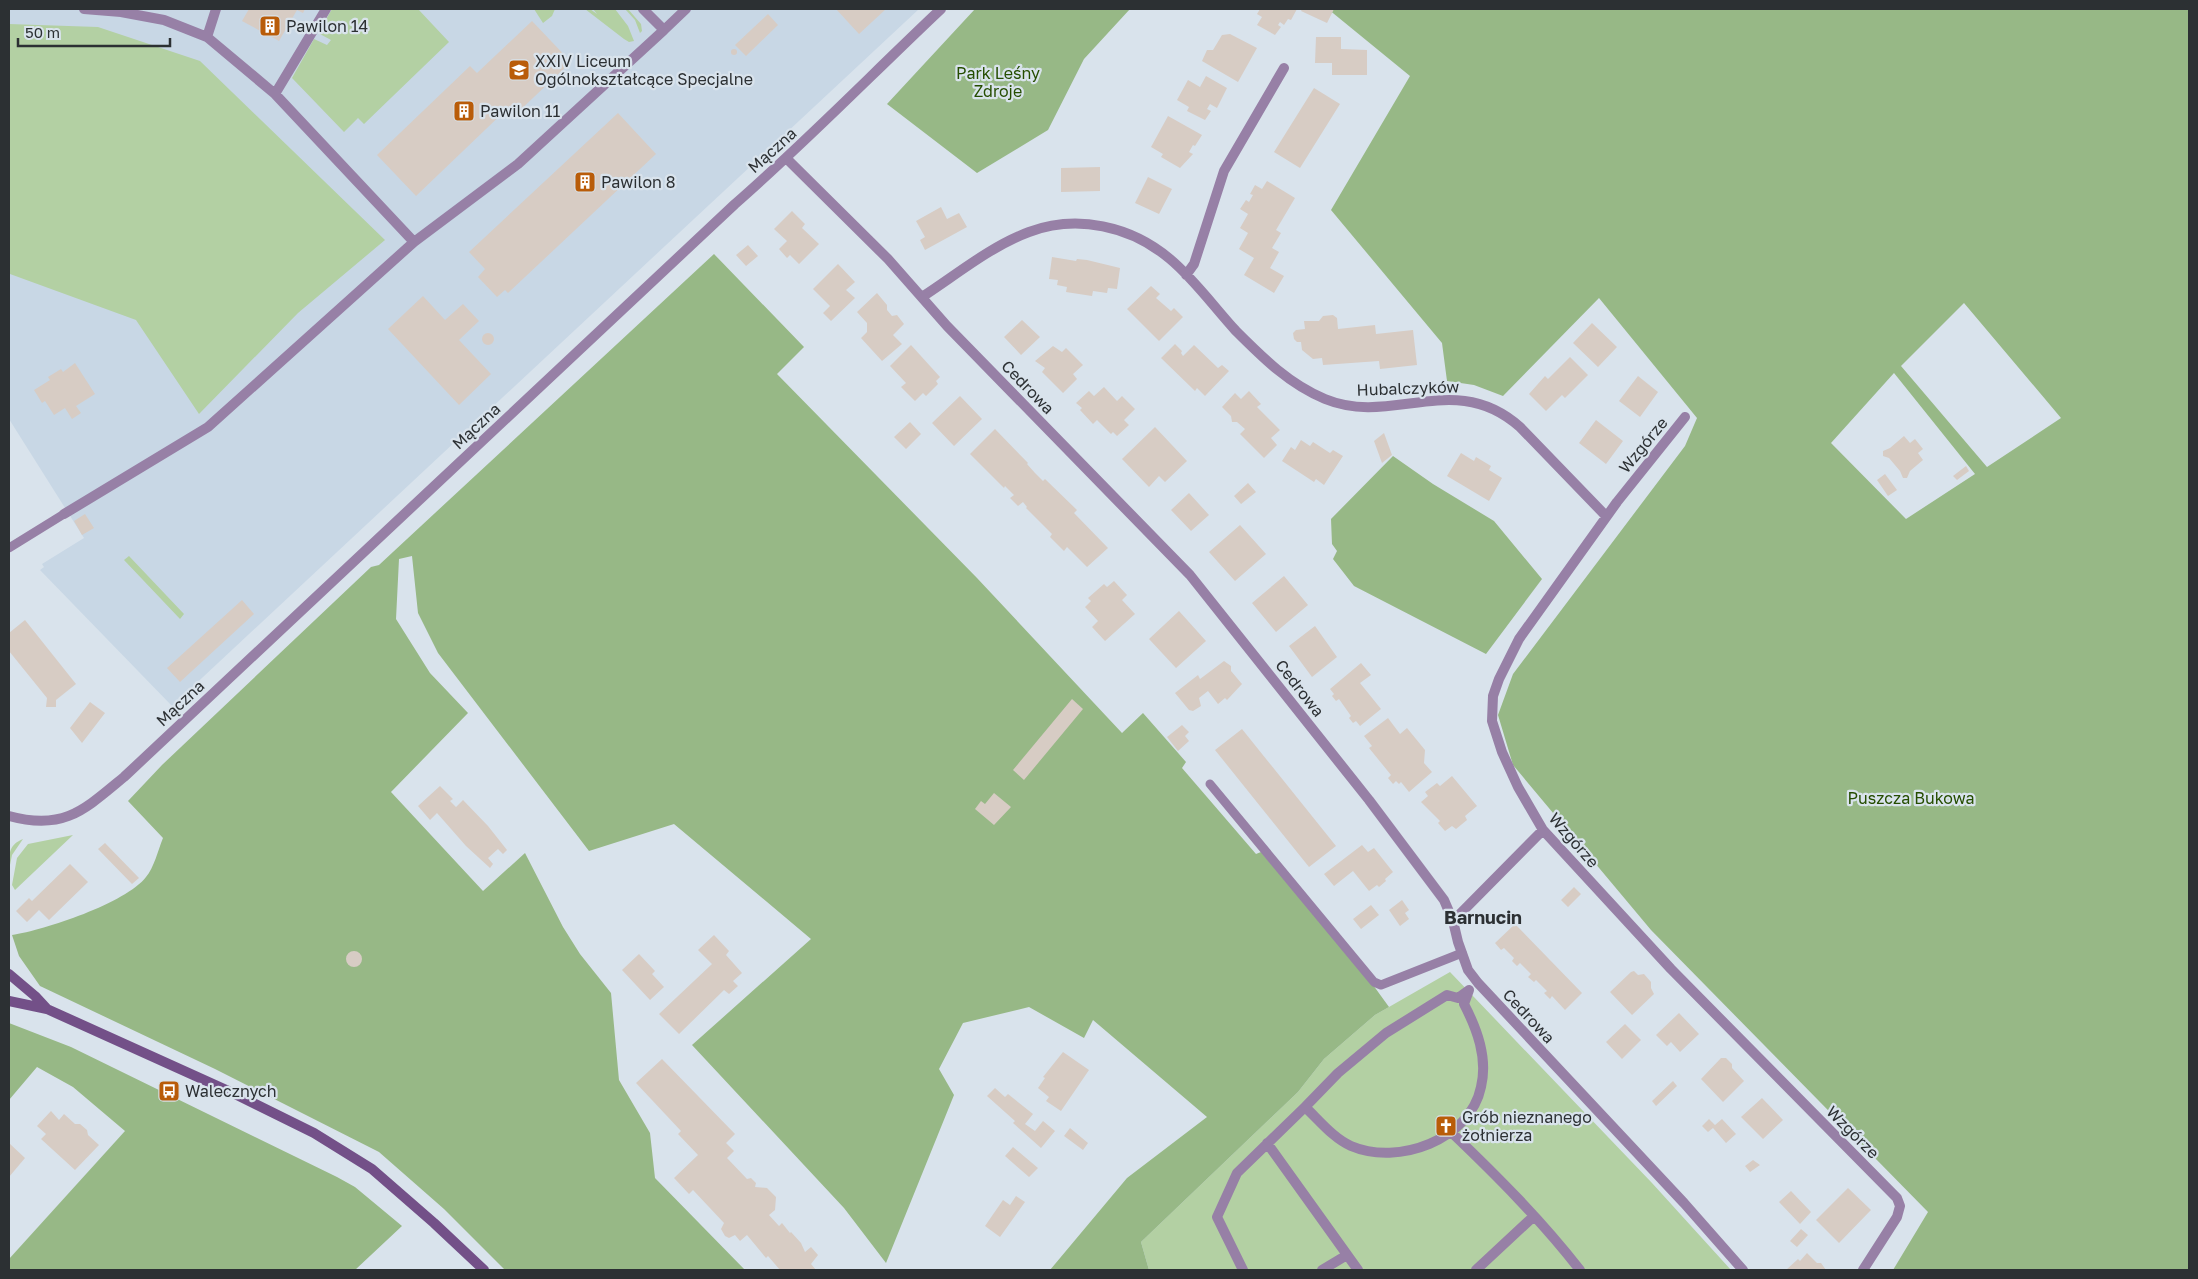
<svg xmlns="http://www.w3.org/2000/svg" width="2198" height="1279" viewBox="0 0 2198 1279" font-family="'Golos Text',sans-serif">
<rect width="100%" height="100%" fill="#d9e3ec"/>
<!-- built -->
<path fill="#c8d7e5" d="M9,9h910l-747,697 -132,-136 4,-3 -2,-3 42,-26 -75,-119z"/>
<!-- green -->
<path fill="#b3d0a3" d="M332,9h86l31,33 -85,82 -6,-6 -14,14 -52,-54 22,-39 13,6 4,-5 -13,-7z
M534,9h21l-3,7 -9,7z
M585,9h5l7,5 -4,-5h22l13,17 6,15 -5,1 -5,-3z
M625,9h3l13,15 1,7 -2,2 -5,-13z
M9,24l89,3 102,34 185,179 -87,73 -99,101 -63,-94 -126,-46z
M129,556l55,58 -4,5 -56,-59z
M73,835l-58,55 -3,-5 5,-27 11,-14z
M23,839l-11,16 -3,15c0,-15 -1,-25 14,-31z
M1450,972l202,211 79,87h-582l-8,-28 157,-150 26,-33 51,-44z"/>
<!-- forest -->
<path fill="#97b886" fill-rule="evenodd" d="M975,9h155l-46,50 -36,71 -71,43 -90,-69z
M1328,9h861v1261h-296l35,-58 -277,-282 -138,-165 -15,-50 15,-41 172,-228 12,-28 -98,-120 -96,98 -29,-11 -27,-4 -5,-38 -111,-133 79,-134zM1964,303l97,115 -74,49 -86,-101zM1894,373l81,101 -69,45 -75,-76z
M714,254l90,93 -27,27 200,204 145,155 21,-20 43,49 -4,6 74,86 5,-2 107,126 21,29 -14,8 -51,44 -26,33 -157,150 8,28h-99l77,-92 80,-61 -114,-97 -9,18 -55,-31 -66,16 -24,46 15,26 -68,168 -42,-55 -152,-163 119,-106 -137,-115 -85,27 -151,-198 -20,-40 -6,-57 -13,3 -3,60 34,54 38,40 -77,79 92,99 42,-38 38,74 17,27 31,39 8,87 31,53 5,45 90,92h-240l-61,-61 -65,-57 -164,-83 -175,-83 -21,-30 -7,-21c33,-5 114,-32 134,-58 8,-9 12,-27 17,-39l-35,-37 34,-36 209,-198 8,-2z
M1393,456l40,28 61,37 48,58 -56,75 -132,-68 -21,-27 4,-8 -5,-7 -1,-25z
M9,1023l62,24 266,130 18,10 47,39 -47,44h-346v-11l116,-128 -52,-44 -36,-20 -28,33z"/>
<!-- building -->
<path fill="#d7ccc4" d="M249,9h56l-2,4 -6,-3 -18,31 -37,-20z
M836,9h50l-27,25z
M1260,9h37l-6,11 -3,-1 -4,6 -4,-3 -2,3 3,2 -6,8 -18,-10 5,-8 -5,-3z
M1302,9h32l-7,14 -26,-12z
M768,14l10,11 -32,31 -11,-11z
M532,21l39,41 -55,52 -7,-7 -93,89 -39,-41 93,-89 7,7z
M1230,34l27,14 -19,34 -36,-21 5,-11h6l9,-15z
M1316,37h25v12l26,1v25h-35v-12h-17z
M731 52a3 3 0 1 1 6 0a3 3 0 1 1-6 0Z
M1206,76l21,12 -10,20 -7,-4 -3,5 4,2 -6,9 -18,-9 2,-4 -12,-7 11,-20 12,7z
M1314,88l26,16 -40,64 -26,-16z
M618,113l38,41 -148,139 -3,-3 -8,7 -19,-20 7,-8 -16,-17z
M1168,116l34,19 -7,11 -2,-1 -4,7 4,2 -13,14 -19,-11 2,-3 -12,-7z
M1100,167v24l-39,1v-24z
M1148,177l24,12 -13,25 -24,-11z
M1267,181l28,17 -19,32 5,3 -9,15 7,4 -9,16 14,8 -10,17 -30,-18 10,-17 -15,-9 9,-16 -8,-5 8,-14 -8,-5 6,-9 3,2 4,-7 -3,-1 5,-9 7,4z
M941,207l6,12 12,-6 8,14 -42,23 -5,-10 5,-3 -9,-16z
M792,211l13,13 -3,4 17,16 -20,20 -9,-9 -3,3 -8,-9 8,-8 -13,-12z
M748,245l10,11 -12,10 -10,-11z
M1052,257l24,4 1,-2 10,1 33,8 -3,21 -9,-1 -1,5 -14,-2 -1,5 -26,-4 1,-5 -10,-2 1,-5 -9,-1z
M838,264l17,18 -9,8 9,8 -24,23 -8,-8 7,-7 -17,-17z
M1151,286l9,8 -4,4 15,13 3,-3 9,9 -24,24 -32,-32z
M877,293l10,12v5l5,6 5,-1 7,9 -11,11 9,9 -20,17 -21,-23 6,-6v-9l-10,-11z
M423,296l22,24 18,-16 16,17 -20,19 32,34 -32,31 -71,-76z
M1333,315l4,3 1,11 37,-4 1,9 37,-4 4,35 -37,4 -1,-8 -56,4 -1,-7 -9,1 -11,-9 -1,-8h-4l-3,-3 -1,-6 3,-3 9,-1 -1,-8h15l4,-5z
M1022,320l18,17 -19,18 -17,-18z
M1592,323l25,24 -19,20 -25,-24z
M482 339a6 6 0 1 1 12 0a6 6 0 1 1-12 0Z
M1175,344l7,7 -1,2 2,3 11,-11 24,23 4,-3 7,6 -24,25 -8,-8 -2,3 -34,-33z
M911,345l29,32 -4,4 2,3 -12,12 -3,-3 -8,8 -14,-14 5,-4 -16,-17z
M1053,346l9,6 4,-4 17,17 -10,9 4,5 -14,14 -21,-21 3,-4 -10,-7z
M1570,357l18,18 -23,23 -3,-3 -16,16 -17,-17 16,-18 3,3z
M75,363l20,31 -19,12 5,7 -9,6 -7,-11 -11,7 -9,-14 -3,2 -8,-13 16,-10 -2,-3 13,-8 2,3z
M1638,376l20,16 -18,25 -21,-16z
M1104,387l13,14 5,-5 13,13 -11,11 5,5 -12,11 -4,-4 -2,2 -14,-14 -4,4 -13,-14 2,-2 -6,-5 13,-12 5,5z
M1249,391l12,13 -4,3 23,23 -9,8 6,7 -13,13 -24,-24 5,-5 -8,-7h-5l-1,-6 -9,-9 13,-14 6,6z
M960,396l22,23 -28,27 -22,-23z
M1596,420l27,21 -17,23 -27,-21z
M910,422l11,12 -15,15 -12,-12z
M1155,427l32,34 -22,21 -6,-6 -10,11 -27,-28z
M995,429l33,34 -1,1 8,9 8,8 2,-2 32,31 -3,3 34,35 -21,19 -20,-20 -3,4 -14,-14 2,-3 -26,-26 1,-1 -4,-5 -5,4 -8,-8 4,-3 -9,-9 -1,2 -34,-34z
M1384,433l8,22 -10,8 -8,-22z
M1904,436l6,7 5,-4 8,10 -5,4 5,7 -13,11 -3,7h-4l-3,-7 -11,-13 -6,-2v-5l7,-3z
M1301,440l9,6 3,-4 17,11 3,-3 10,6 -19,29 -8,-6 -2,3 -32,-21 9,-14 4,3z
M1461,453l13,8 2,-4 15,9 -2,4 13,8 -13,23 -42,-25z
M1966,466l3,5 -12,9 -4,-4z
M1885,474l12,16 -9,6 -11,-16z
M1248,483l8,9 -15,12 -7,-8z
M1189,493l20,22 -18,16 -20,-21z
M85,514l9,14 -12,7 -8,-14z
M1240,525l26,29 -31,27 -26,-29z
M1284,576l24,29 -32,27 -24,-29z
M1114,581l13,14 -5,5 13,14 -30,27 -13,-14 6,-6 -13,-14 6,-6 -3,-3 16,-14 3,3z
M242,600l12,14 -74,68 -13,-14z
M1179,611l27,30 -30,27 -27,-29z
M25,620l51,64 -20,16v7h-10l1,-9 -38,-47v-18z
M1315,626l22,31 -25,20 -23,-31z
M1224,661l7,5v5l11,13 -15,16 -2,-2 -7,6 -10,-13 -9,7 2,8 -8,5 -4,-1 -14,-17 23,-18 2,4z
M1361,663l10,12 -11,8 21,26 -21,17 -4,-5 -3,2 -4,-5 2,-2 -12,-17 -3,2 -4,-5 2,-2 -4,-5z
M1072,699l11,10 -59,71 -11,-10z
M90,702l15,11 -23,30 -12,-15z
M1388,718l12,16 7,-6 18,22 -1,13 8,9 -23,20 -8,-10 -2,2 -3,-3 -3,3 -5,-6 3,-3 -22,-27 3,-2 -8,-10z
M1182,725l7,7 -4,4 4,5 -11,10 -11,-14z
M1242,729l94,117 -27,21 -94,-117z
M1452,776l25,30 -12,10 2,4 -11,9 -4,-3 -7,5 -7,-8 2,-2 -19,-19 7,-6 -3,-4 12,-9 3,3z
M440,786l13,13 -3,2 6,6 7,-7 25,26 19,24 -4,4 -5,-5 -10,9 5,6 -3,4 -24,-22 -29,-33 -7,7 -12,-14z
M994,793l17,14 -17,18 -19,-16 6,-8 4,3z
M105,843l34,35 -7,6 -34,-35z
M1362,845l6,7 6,-4 19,24 -8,7 1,2 -7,6 -2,-2 -8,6 -16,-20 -19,15 -10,-12z
M70,864l18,18 -39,38 -10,-10 -12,12 -11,-11 13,-13 3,3z
M1574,887l7,7 -13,13 -7,-7z
M1402,900l7,10 -4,3 4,6 -9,7 -11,-16z
M1371,905l8,10 -18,14 -8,-10z
M1515,924l67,69 -17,17 -13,-14 -2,3 -6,-6 3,-2 -11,-11 -2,2 -6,-5 3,-3 -11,-11 -3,3 -5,-5 2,-3 -10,-10 -3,2 -6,-7z
M714,935l15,16 -3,4 16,18 -9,8 5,5 -9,8 -5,-4 -45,44 -20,-20 53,-50 -14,-14z
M346 959a8 8 0 1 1 16 0a8 8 0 1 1-16 0Z
M639,954l16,17 -3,3 12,13 -14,13 -28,-30z
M1634,971l4,4 6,-1 7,8v6l3,6 -22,21 -22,-23 21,-20z
M1679,1013l20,21 -19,18 -9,-10 -4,4 -11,-11z
M1625,1024l16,16 -19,19 -16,-17z
M1063,1052l26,18 -28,41 -15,-10 3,-4 -11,-9 7,-10 -2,-1z
M1721,1058h5l6,6v4l12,13 -21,21 -22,-23z
M662,1059l73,75 -9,9 8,8 -7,7 20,21 4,-1 5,5 -1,4 12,1 9,9 -1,13 -6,5 10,11 3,-3 8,10 1,-1 10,11 4,9 6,-5 7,8 -7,9 5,6h-36l-12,-14 -2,2 -19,-23 -7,6 -5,-6 -6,3 -4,-2 -4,-7 3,-6 -31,-33 -4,4 -15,-16 24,-23 -20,-21 3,-3 -45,-48z
M1673,1081l4,5 -21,20 -4,-5z
M995,1088l10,9 3,-3 25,20 -8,10 10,7 8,-10 12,10 -14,17 -28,-25 2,-2 -28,-25z
M1762,1098l21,22 -20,19 -22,-22z
M51,1111l8,9 5,-6 11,10h5l7,6 1,5 11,10 -24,25 -34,-31 5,-5 -9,-8z
M1709,1119l6,6 7,-6 14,15 -10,9 -13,-15 -5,4 -6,-6z
M1070,1128l18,15 -5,7 -19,-14z
M9,1143l16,15 -16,19z
M1013,1147l25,21 -9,9 -24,-21z
M1753,1160l7,5 -10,7 -5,-6z
M1848,1188l23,22 -32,33 -23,-23z
M1791,1191l20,21 -11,12 -21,-22z
M1016,1196l9,6 -25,35 -15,-11 18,-26 7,5z
M1801,1229l7,6 -11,12 -7,-6z
M1807,1253l10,10h4l5,7h-40l12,-11 2,2z"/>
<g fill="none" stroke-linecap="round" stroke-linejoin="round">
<!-- lane -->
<path stroke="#9780a6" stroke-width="9" d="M9,548l55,-34
M1210,784l164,198 7,3 81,-32"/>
<!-- street -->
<path stroke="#9780a6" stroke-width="10" d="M84,9l37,3 43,8 43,17 68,57 139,148
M664,30l22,-21
M207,37l9,-28
M275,94l51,-85
M787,159l101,100 59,67 243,249 179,225 75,100 9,21 5,21 10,28 10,13 206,220 59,67
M1186,275l8,-11 30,-93 60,-103
M922,297c34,-22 69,-51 107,-65 48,-18 102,-6 141,27 24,20 44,48 66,72 27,27 53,53 89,68 68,28 130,-30 195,28l86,89
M1685,417l-68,85 -98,137 -20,40 -6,17 -1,25 10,31 16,35 25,43 128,139 226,229 3,8 -3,11 -34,53
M64,514l144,-87 206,-185 104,-78 146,-134 -21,-21
M9,816c55,15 75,-6 115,-39l611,-573c71,-62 137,-130 206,-195
M1453,921l90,-91
M1305,1107l33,-34 48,-40 61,-38 11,3 11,-8
M1451,1132c46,44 90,88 129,138
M1267,1143l91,127
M1243,1270l-26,-53 20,-44 68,-66c14,13 28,31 46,39 47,20 119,-6 130,-59 7,-29 -4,-58 -17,-83l5,-14
M1322,1270l25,-15
M1476,1270l58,-54"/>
<!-- secondary -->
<path stroke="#735088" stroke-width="10" d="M9,974l26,22 12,13
M9,1001l38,8 186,84 81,40 58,36 62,54 50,47"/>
</g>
<!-- icons -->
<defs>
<g id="building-square" transform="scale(1.125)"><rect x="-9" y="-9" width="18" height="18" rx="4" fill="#b95c09" stroke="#d9e3ec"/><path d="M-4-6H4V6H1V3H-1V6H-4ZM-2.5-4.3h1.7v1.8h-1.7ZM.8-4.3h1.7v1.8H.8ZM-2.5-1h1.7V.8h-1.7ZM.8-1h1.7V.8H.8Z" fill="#fff"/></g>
<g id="school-square" transform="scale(1.125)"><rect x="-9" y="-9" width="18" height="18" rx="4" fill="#b95c09" stroke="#d9e3ec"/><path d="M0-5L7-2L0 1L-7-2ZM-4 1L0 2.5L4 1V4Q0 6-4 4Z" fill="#fff"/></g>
<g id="bus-square" transform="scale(1.125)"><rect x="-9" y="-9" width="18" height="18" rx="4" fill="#b95c09" stroke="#d9e3ec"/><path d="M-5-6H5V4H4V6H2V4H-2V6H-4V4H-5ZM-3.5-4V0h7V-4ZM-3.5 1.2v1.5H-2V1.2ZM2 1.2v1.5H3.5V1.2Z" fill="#fff"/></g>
<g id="church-square" transform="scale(1.125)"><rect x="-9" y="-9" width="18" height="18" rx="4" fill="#b95c09" stroke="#d9e3ec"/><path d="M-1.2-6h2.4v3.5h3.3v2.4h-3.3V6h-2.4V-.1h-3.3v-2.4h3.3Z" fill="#fff"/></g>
</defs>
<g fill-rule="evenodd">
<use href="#building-square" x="270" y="26"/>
<use href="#school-square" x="519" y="70"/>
<use href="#building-square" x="464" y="111"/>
<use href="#building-square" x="585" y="182"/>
<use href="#bus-square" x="169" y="1091"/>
<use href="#church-square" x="1446" y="1126"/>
</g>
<g text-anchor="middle" stroke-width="4.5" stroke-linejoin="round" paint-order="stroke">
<!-- poi labels -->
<g font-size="16" fill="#2c3033" stroke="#d9e3ec" text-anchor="start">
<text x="286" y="32">Pawilon 14</text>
<text x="535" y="67">XXIV Liceum<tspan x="535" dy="18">Ogólnokształcące Specjalne</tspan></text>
<text x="480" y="117">Pawilon 11</text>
<text x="601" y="188">Pawilon 8</text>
<text x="185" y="1097">Walecznych</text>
<text x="1462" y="1123">Grób nieznanego<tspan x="1462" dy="18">żołnierza</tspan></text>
</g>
<!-- park labels -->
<g font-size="16" fill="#254d00" stroke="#d9e3ec">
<text x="998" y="79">Park Leśny<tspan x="998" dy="18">Zdroje</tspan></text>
<text x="1911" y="804">Puszcza Bukowa</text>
</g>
<!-- street labels -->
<g font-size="16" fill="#2c3033" stroke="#d9e3ec">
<text transform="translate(772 150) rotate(-42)" y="6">Mączna</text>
<text transform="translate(1028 387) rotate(46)" y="6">Cedrowa</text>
<text transform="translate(1408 388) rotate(-2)" y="6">Hubalczyków</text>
<text transform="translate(476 426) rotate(-43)" y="6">Mączna</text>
<text transform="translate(1643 445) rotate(-51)" y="6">Wzgórze</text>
<text transform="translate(1300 688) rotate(52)" y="6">Cedrowa</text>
<text transform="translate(180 703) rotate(-43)" y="6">Mączna</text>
<text transform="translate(1574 840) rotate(49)" y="6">Wzgórze</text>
<text transform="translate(1529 1016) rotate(47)" y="6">Cedrowa</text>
<text transform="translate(1853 1132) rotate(45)" y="6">Wzgórze</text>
</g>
<!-- neighbourhood labels -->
<g font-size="18" font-weight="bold" fill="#2c3033" stroke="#d9e3ec">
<text x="1483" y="924">Barnucin</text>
</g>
</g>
<!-- border -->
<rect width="2198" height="1279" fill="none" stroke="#2c3033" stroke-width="20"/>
<!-- scale -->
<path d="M18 38v8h152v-8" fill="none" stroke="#2c3033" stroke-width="2.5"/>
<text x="25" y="38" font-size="15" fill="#2c3033" stroke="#d9e3ec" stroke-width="4" paint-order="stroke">50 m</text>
</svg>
